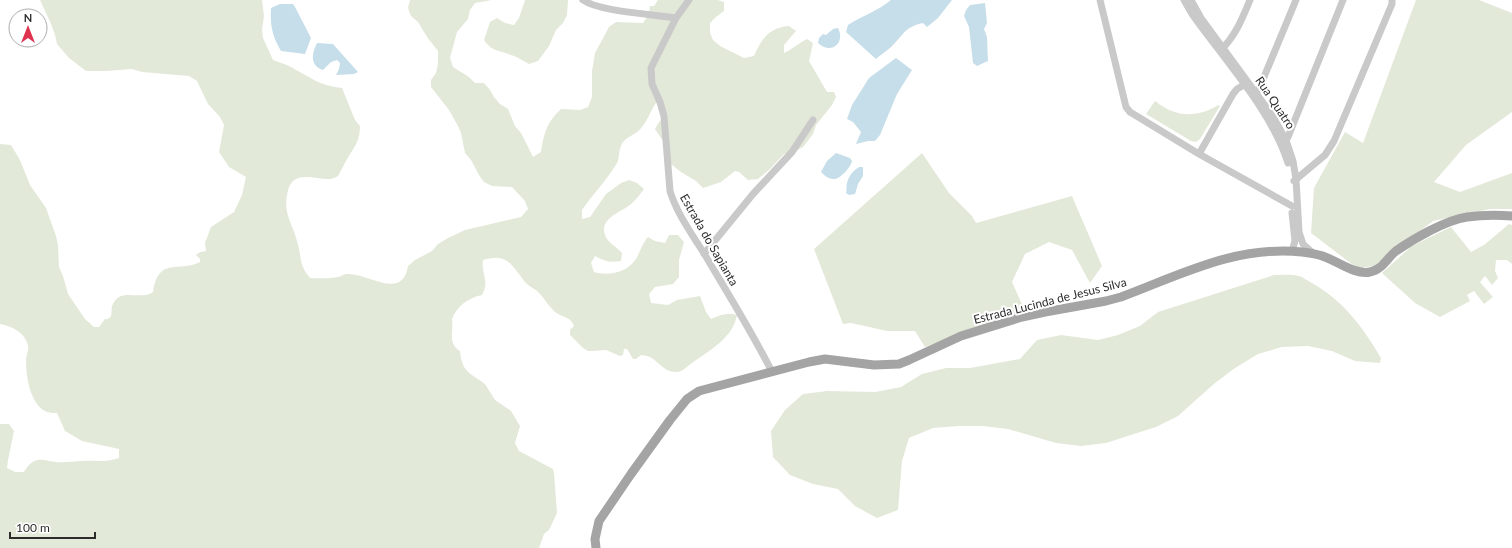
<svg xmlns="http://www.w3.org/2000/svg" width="1512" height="548" viewBox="0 0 1512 548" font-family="Lato,sans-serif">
<rect width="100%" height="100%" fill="#fff"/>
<!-- green -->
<path fill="#e3e9d9" d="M40,0h222l2,16 -2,14 1,8 10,22c8,3 16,5 23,10 17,9 25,16 46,18l13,32 5,6c0,17 -7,22 -14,35 -3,5 -5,10 -8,15 -2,1 -6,3 -8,3 -11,1 -27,-6 -37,2 -2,2 -5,7 -5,10 -6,21 4,31 9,50 5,15 1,23 13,37 9,0 19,1 28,-1 3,0 5,-3 8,-3 22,-2 56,28 62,-8l7,-6 17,-9 6,-7 10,-6 17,-8 56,-13 7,-8 -3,-8 -13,-14 -20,-1 -8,-4 -5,-7 -8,-15 -6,-7 -4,-20 -3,-7 -9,-16 -18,-23v-7l5,-7 2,-9v-13l-11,-14 -9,-15 -7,-6 -3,-8 2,-8h82l-17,3 -5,7 -2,9 -11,13 -7,26 3,9 16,10 6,6h9l6,7 4,7 6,7 8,5 7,17 6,7 12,24 8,-5c3,-19 6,-30 20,-43l19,1 8,-3 4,-10v-26l3,-18 14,-26 7,-5 27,1 6,-9 1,-8h4l4,-6h60l6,2v9l-8,6 -6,6v10l3,7 7,6 24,12 10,-2c7,-17 16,-29 35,-30l7,5 -12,14v8c8,-3 14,-10 23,-14l6,4 -4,18 18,31h7l2,5 -4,8 -16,20 -3,9 -10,13 -7,4 -12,3 -14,15 -12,10 -10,1 -9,-8 -4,-1 -14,11 -18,6 -7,-7 -15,-9 -14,-11 -2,-17 -10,-15 4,-7 8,-6 -3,-8 -8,-5c-6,8 -8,17 -14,24 -5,7 -14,9 -19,15 -5,7 -3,15 -6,21 -10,17 -24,31 -35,47v9l8,-2 16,-23 15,-11 8,-3 8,3 7,6c-4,5 -8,11 -13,15 -9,8 -32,14 -26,31 2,7 12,12 17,18l-1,8c-11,2 -17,0 -26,-5l-4,7 3,9c14,4 33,1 42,-13 4,-7 6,-15 12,-22l7,4 10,2 4,-8h9l6,7 -5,18v17l-6,7 -18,3 -6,7 2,9 17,2 9,-5 23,-4 6,16 5,7c9,-4 17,-7 26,-4 -4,23 -27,35 -45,48 -6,4 -9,9 -16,9 -11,1 -18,-11 -26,-15 -3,-1 -7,-2 -9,-2l-5,4h-3l-6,-10h-3l-1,6 -3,1 -14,-6 -13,1h-5l-5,-3 -13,-13v-5l4,-4c-4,-11 -14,-8 -21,-16 -5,-5 -9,-12 -14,-17 -3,-4 -8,-5 -12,-9 -6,-6 -13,-19 -20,-23 -8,-5 -15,-3 -24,-1 -2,15 7,20 -1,35 -14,3 -25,11 -30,24 2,12 -5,24 8,32l1,8 3,8 5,6 16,11 10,16 16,11 9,15 -5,17 4,8 34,18 1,4 3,40 -8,17 -5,4 -5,14h-539v-124h9l5,7 -6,29 -1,8 8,4h9c3,-5 7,-11 14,-12 6,-1 12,2 18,2 9,1 17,-1 26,-1 15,-1 21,2 37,-3v-9l-37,-8 -17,-10 -8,-18c-3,0 -7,0 -10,-1 -17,-7 -21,-36 -21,-52 0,-4 3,-10 2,-15 -3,-12 -16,-19 -28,-21v-180l11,1 9,15 10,25 16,23 10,28 2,9 1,22 4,9 5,18 17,25 9,8h5l6,-8h3l3,-3c1,-3 0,-9 2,-12 7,-17 29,-3 40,-12 6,-36 24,-19 47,-30v-3l-4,-4 4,-3 6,-1 -1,-8 6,-16 23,-15 8,-17 4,-18 -17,-10 -10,-15 5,-27 -4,-8 -12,-13 -11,-23 -8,-5 -47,-4 -10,-3 -26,2h-20l-17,-13 -12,-14 -2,-9 -4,-11z
M525,0h43l-1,15 -4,8 -7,7 -7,16 -11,15 -9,3c-6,-3 -11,-7 -18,-9 -12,-5 -19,-3 -27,-15l6,-18 7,-4 8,5 9,2 5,-7z
M1416,0h63l33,13v99l-46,33 -32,37 26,10 52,-19v36h-22l-57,12 -59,45 -17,2 -46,-35 3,-45 31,-56 18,11z
M1155,101c6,4 12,9 20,11 13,5 32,1 43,-7l2,1 -20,33 -4,3 -5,-1 -45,-27z
M922,153l27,40 23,23 4,7 96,-27 30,70 -12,17 -18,-33 -23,-8 -24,12 -13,28 13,29 -100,36 -10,-16h-28l-36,-8 -8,1 -29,-75z
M1509,224l3,1v39l-5,-4h-11l-1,11 3,7 -6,7 -7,-9 -5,6 13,15 -9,7 -10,-13 -7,4 3,6 -30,16 -25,-14 -33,-30 30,-27 39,-19 20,25 13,-7z
M1274,275c7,0 18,-1 25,1 4,1 7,4 11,6 32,17 53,45 71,76l-1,5 -25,-2 -23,-10 -24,-5 -26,1 -24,7 -23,14 -20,15 -37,33 -22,11 -50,16 -25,3 -25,-3 -48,-14 -26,-3h-24l-25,2 -24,10 -7,23 -4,49 -21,8 -22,-12 -17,-17 -25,-5 -23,-9 -17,-18 -2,-26 14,-21 18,-16 24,-3 48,1 26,-5 21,-13 24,-6h24l50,-9 17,-19 24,-5 37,5 20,-5 22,-9 18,-14z"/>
<!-- water -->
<path fill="#c6dee9" d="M891,0h61l-14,18 -11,9 -4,-4c-18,4 -18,10 -30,22 -4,5 -12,9 -17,14l-30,-27 2,-7c14,-9 30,-14 43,-25z
M985,3l2,20 -3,6 3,8 1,24 -11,5 -4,-3 -4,-36 -5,-11 2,-6 4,-5z
M280,4h13l2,3 16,31 -6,16 -24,-3c-9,-15 -11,-26 -10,-43z
M838,28c8,16 -8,27 -20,15l1,-5 4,-4 3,1 7,-6z
M317,43l16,1 25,28 -4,2 -18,1 3,-6 1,-6 -3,-3 -6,2 -8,8c-14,-5 -11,-17 -6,-27z
M896,58l16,12 -15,24 -17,41 -5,6h-7l-12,3 5,-12 -8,-10 -6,-3 5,-14 17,-27z
M836,153l14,5 2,3c-1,6 -12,19 -19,18 -5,0 -9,-4 -12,-7l6,-11z
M859,167h4v9l-5,8 -3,10 -6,1 -3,-2c1,-4 0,-7 1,-10 2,-8 6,-12 12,-16z"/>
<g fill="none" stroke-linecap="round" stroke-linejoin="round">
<!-- minor -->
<path stroke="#c9c9c9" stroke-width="7" d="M583,0c17,12 70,14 93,18
M689,0l-13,18 -25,50 1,16 8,18 4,14 6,75c7,23 22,43 35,64 23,39 47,77 67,117
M1100,0l26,107 4,5 69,42 93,52
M1184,0l8,14c31,44 80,97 96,149
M1191,0l10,18 71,97 14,25 7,21 3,18 3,53 4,12 10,9
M1221,50c15,-15 21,-31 29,-50
M1254,95l5,-6 37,-89
M1284,142l4,-5 55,-137
M1199,154l34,-60 4,-5 7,-4
M1294,181l31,-26 9,-14 58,-137v-4
M1292,251l3,-10 -3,-28
M704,254l49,-60 39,-42 21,-32"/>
<!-- major -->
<path stroke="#a4a4a4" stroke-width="9" d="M596,548l-1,-9 4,-18 32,-47 39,-54 17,-21 12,-8 110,-29 16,-3 49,6 25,-1 10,-4 52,-24 61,-19 23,-5 61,-11 15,-4c59,-22 115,-52 181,-45 8,1 16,2 23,5 14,5 30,18 45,15 12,-2 17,-14 26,-21 17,-12 50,-31 71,-34 15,-2 30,-2 45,-1"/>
</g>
<g text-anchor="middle" stroke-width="4" stroke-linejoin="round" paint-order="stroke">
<!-- street labels -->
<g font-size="12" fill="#2c2c2c" stroke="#fff">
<text transform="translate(1275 103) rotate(56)" y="4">Rua Quatro</text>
<text transform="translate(709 240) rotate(60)" y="4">Estrada do Sapianta</text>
<text transform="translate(1050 301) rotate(-14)" y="4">Estrada Lucinda de Jesus Silva</text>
</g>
</g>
<!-- north arrow -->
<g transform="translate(28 28)"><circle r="19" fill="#ffffff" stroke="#ababab"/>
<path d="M0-3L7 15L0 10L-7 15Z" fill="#de334e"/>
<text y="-6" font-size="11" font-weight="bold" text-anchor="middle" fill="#2c2c2c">N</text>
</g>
<!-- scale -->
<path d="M10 532v6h85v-6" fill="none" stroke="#2c2c2c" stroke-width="2"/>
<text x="16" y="532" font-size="12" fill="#2c2c2c" stroke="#ffffff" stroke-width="3" paint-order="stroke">100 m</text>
</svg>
